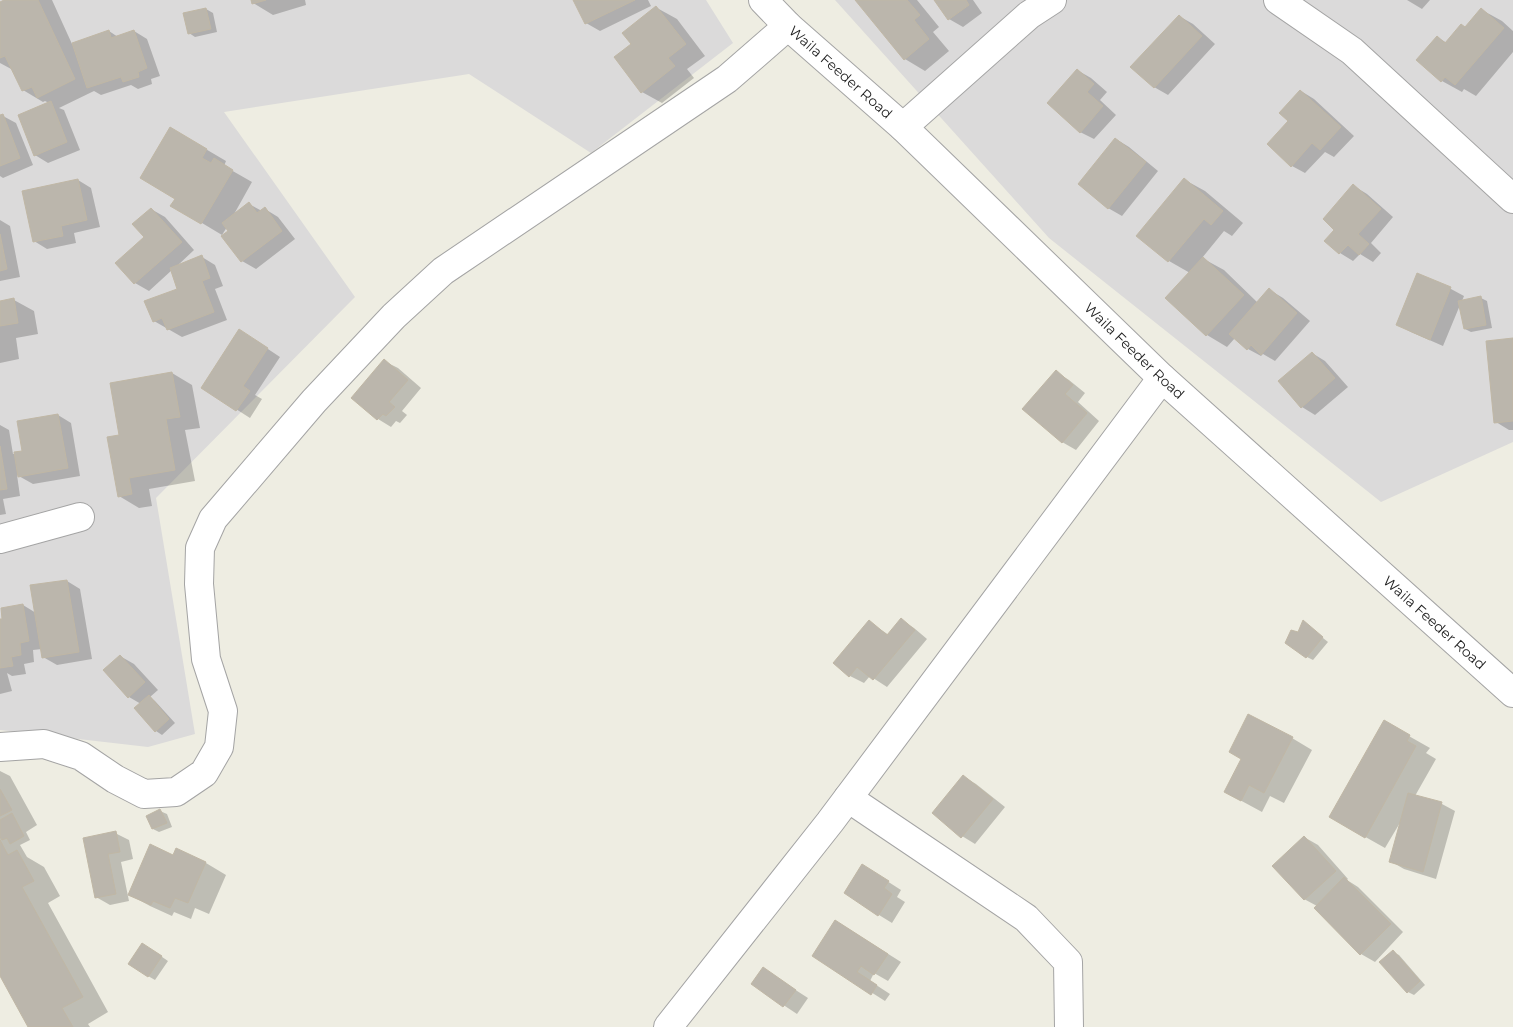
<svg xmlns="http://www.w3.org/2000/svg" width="1513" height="1027" viewBox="0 0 1513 1027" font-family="Montserrat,sans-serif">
<rect width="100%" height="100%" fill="#eeede2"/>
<!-- residential -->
<path fill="#dbdada" d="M0,0h706l27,43 -142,110 -122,-79 -245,38 131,185 -199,201 39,236 -47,13 -148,-17z
M835,0h678v442l-132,60 -332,-264z"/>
<!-- shadow -->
<path fill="#0003" d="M7,0h45l20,44 37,-13 9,6 16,-6 13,8 13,37 -9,3 1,5 -14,5 -7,-4 -30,10 -7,-4 -35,17 5,2 16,40 -32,13 -13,-8 14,-52 -4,-2 -2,1 -20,-12 -10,-20 -13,-7v-60z
M252,0h53l1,5 -33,10 -20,-12z
M575,0h73l3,6 -51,25 -14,-8z
M857,0h60l22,27 -6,5 16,19 -24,20 -20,-12z
M935,0h38l9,13 -19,14 -14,-8z
M1407,0h23l-8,9z
M657,8l20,11 28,37 -18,13 7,9 -32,25 -20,-11 -10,-48z
M206,9l7,4 4,19 -22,5 -6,-4z
M1482,10l20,11 11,10v21l-37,44 -12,-7 -2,3 -20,-11 -5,-44 10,6 18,-15z
M1179,16l14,8 22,20 -47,51 -14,-8z
M1077,70l14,8 16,14 -7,8 16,15 -22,24 -14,-7z
M1301,91l13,8 40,37 -20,21 -9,-5 -20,21 -13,-7 -3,-45z
M3,116l13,7 17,42 -30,13 -3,-2v-59z
M170,128l56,33 -2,5 28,16 -19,34 16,-12 13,7 3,-2 13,8 17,22 -39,30 -14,-8 -19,-25 7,-5 -3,-4 -5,8 -50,-30 4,-7z
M1116,139l13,8 29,24 -36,45 -14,-8z
M78,180l13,8 9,39 -26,6 2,10 -29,6 -13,-8z
M1185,180l20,11 38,32 -11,13 -8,-5 -22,27 22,12 34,33 12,-13 13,8 27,23 -35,40 -12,-7 -2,2 -13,-7 -13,-11 -8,9 -20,-12 -40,-37 23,-25 -21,-12 -31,-26z
M1354,186l13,8 26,23 -22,26 10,10 -8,9 -13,-8 -7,7 -13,-8 -4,-23z
M151,209l14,8 29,33 -18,17 26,-10 13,8 8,21 -8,3 12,31 -45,17 -28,-16 25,-32 -7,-19 -23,21 -14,-8 -18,-20 28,-26z
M0,220l10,6 10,51 -20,4z
M1418,275l33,14 13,7 -2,5 19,-3 6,3 5,27 -21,4 -6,-3 -5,-24 -17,41 -32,-14 -14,-8z
M14,300l20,11 4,23 -22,4 3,21 -19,4v-61z
M253,339l27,18 -25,38 7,4 -12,19 -47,-30z
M1513,340v90h-4l-13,-8z
M1312,353l13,8 23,26 -33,28 -13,-8z
M384,361l14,7 23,20 -19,23 5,4 -7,8 -4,-2 -5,6 -13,-8 -25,-21z
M1056,372l13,8 16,13 -7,9 21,19 -23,29 -14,-8z
M172,373l20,12 8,43 -15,2 10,51 -46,8 3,17 -13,2 -20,-12 2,-60z
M58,415l13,8 9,53 -47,8 -16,-9 3,21 -17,3 3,15 -6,1v-90l9,5 4,24 10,-2z
M67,581l13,8 12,70 -35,6 -14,-8 -1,-8 -9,1 1,12 -10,2 2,10 -14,2 -5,-3 5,18 -12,3v-74h4l19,-15 13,8z
M901,620l13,8 13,11 -40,48 -17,-11 -6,7 -14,-7 19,-54 20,13z
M1303,622l25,20 -15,18 -6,-3 -8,-24z
M120,656l14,8 24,26 -8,7 5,4 20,22 -13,12 -6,-4 -15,-27 -12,-7z
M1384,722l46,26 -4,5 10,6 -21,37 27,8 13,7 -19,68 -32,-10 -14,-8 11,-40 -16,27 -55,-31z
M1292,738l20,12 -28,53 -14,-7 -8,16 -37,-20 18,-33z
M0,771l10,5 27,49 -11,7 4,8 -10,5 7,12 17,10 16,29 -12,7 60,109 -20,12 2,3h-61l-29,-54z
M963,776l13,8 29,23 -30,37 -13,-8z
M160,811l7,3 5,13 -13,5 -6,-3z
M115,833l14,7 4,19 -12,3 8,39 -19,4 -14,-8 -12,-58z
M1304,837l14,8 30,34 -1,1 11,7 45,45 -28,30 -14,-8 -45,-46 1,-2 -13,-7z
M174,856l32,7 20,12 -17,39 -14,-6 -4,11 -17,-7 -2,4 -22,-10 -20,-11z
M876,874l25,16 -4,7 8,5 -13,21 -13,-8z
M836,921l65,41 -13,19 -14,-8 -4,8 20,13 -5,7 -71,-45z
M149,948l19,13 -13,19 -7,-4z
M1393,952l6,3 26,30 -11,10 -6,-3z
M763,969l45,29 -11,16 -45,-30z"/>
<!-- building -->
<path fill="#bbb6ac" stroke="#c0b7a5" d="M4,0h34l37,79 -38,19 -5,-11 -10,4 -17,-35 -5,2v-56z
M251,0h15l-14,4z
M573,0h62l-50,24z
M855,0h52l13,15 -6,5 15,19 -25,21z
M934,0h32l3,5 -21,15z
M656,6l30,38 -18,14 7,8 -34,27 -27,-36 17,-13 -9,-11z
M206,8l5,21 -23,5 -5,-21z
M1481,8l23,20 -49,57 -10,-8 -4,5 -25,-22 21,-24 8,7 16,-19 4,3z
M1179,15l23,21 -48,52 -24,-21z
M109,30l2,8 23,-8 13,38 -9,4 1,5 -16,5 -2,-5 -34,11 -15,-45z
M1077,69l17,15 -7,8 16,14 -23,27 -33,-30z
M1300,90l41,37 -21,23 -8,-7 -21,24 -24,-23 21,-23 -9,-8z
M51,101l16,41 -33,14 -16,-41z
M3,114l17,44 -20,8v-51z
M170,127l37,22 -5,9 9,5 3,-5 19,12 -32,54 -31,-18 5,-7 -35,-21z
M1115,138l31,24 -38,47 -30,-25z
M1184,178l39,33 -12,14 -7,-6 -36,43 -32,-26z
M78,179l9,41 -26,6 2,10 -30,6 -11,-51z
M1353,184l28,25 -23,25 11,10 -10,11 -11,-10 -9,9 -15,-13 10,-11 -11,-11z
M249,202l8,11 8,-6 17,24 -41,31 -20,-26 7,-5 -6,-8z
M151,208l31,34 -48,42 -19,-21 29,-26 -12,-13z
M0,234l7,35 -7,2z
M202,255l8,23 -8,3 12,31 -47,18 -5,-12 -9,4 -9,-21 33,-12 -7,-21z
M1203,257l41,38 -38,41 -41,-38z
M1417,273l34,14 -21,53 -34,-15z
M1269,288l28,25 -36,42 -10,-10 -4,5 -18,-16z
M1481,296l5,29 -22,4 -6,-28z
M14,298l4,25 -18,3v-25z
M239,329l29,19 -25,38 7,5 -14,20 -35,-23z
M1513,338v83l-19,2 -8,-82z
M1312,352l23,26 -34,30 -23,-27z
M384,359l24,21 -19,22 6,5 -9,9 -3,-2 -6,6 -26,-22z
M1056,370l17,15 -8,9 22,19 -25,30 -40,-34z
M172,372l8,45 -14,2 9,51 -46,8 3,16 -14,3 -11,-60 12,-2 -9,-52z
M58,414l10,54 -50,9 -4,-25 8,-1 -5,-30z
M0,446l7,43 -7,1z
M67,580l12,72 -37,6 -12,-73z
M23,604l6,37 -9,2 1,12 -10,2 2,9 -13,2v-49h2l-1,-11z
M901,618l14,12 -42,50 -16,-13 -8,10 -16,-14 36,-43 18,15z
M1303,620l20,17 -17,21 -21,-15 6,-13 7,2z
M120,655l25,27 -17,16 -25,-28z
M149,695l20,24 -14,13 -21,-24z
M1248,714l45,23 -29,56 -15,-8 -8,16 -17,-9 17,-33 -12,-7z
M1384,720l26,15 -3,6 9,5 -51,92 -36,-21z
M963,775l30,24 -32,39 -29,-25z
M0,789l12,21 -12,6z
M1408,793l34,9 -19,70 -34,-10z
M160,809l7,14 -15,6 -6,-13z
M12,813l12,23 -14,8 -3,-6 -5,2 -2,-3v-17z
M116,831l4,21 -12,2 8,40 -21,4 -12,-60z
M1304,836l32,35 -32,29 -32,-34z
M0,840l8,15 9,-5 17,31 -12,6 61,110 -21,11 11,19h-45l-28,-51z
M150,844l23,11 3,-7 30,14 -18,41 -13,-5 -5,10 -17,-7 -2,4 -23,-10z
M862,864l27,17 -5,7 8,6 -14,22 -34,-23z
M1344,877l47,47 -31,31 -46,-47z
M835,920l53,34 -14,21 -13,-9 -4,6 20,13 -6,10 -59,-39z
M142,943l20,13 -14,21 -20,-13z
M1393,950l27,31 -13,12 -28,-31z
M763,967l33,23 -13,17 -32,-23z"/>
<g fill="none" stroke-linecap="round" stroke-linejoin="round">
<!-- minor casing -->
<g stroke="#a4a4a4" stroke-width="30">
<g id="minor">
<path id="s1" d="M763,0l25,26 115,101 259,251 351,315"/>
<path d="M1278,0l74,51 161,148"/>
<path d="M903,127l126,-112 23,-15"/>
<path d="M0,539l80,-22"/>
<path d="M0,747l44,-3 37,12 34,23 29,15 32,-2 28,-19 15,-26 4,-36 -17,-52 -7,-75 1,-36 13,-29 101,-118 80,-85 49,-45 284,-192 61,-53"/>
<path d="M848,798l178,120 42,44 1,65"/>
<path d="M668,1027l162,-205 332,-444"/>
</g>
</g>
<!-- minor -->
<use href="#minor" stroke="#fff" stroke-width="28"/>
</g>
<g text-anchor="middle" stroke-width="4" stroke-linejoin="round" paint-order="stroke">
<!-- street labels -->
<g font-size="14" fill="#1d1d1d" stroke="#fff">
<text dy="5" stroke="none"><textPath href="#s1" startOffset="106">Waila Feeder Road</textPath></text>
<text dy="5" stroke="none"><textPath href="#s1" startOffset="511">Waila Feeder Road</textPath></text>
<text dy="5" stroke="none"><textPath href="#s1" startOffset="916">Waila Feeder Road</textPath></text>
</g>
</g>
</svg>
